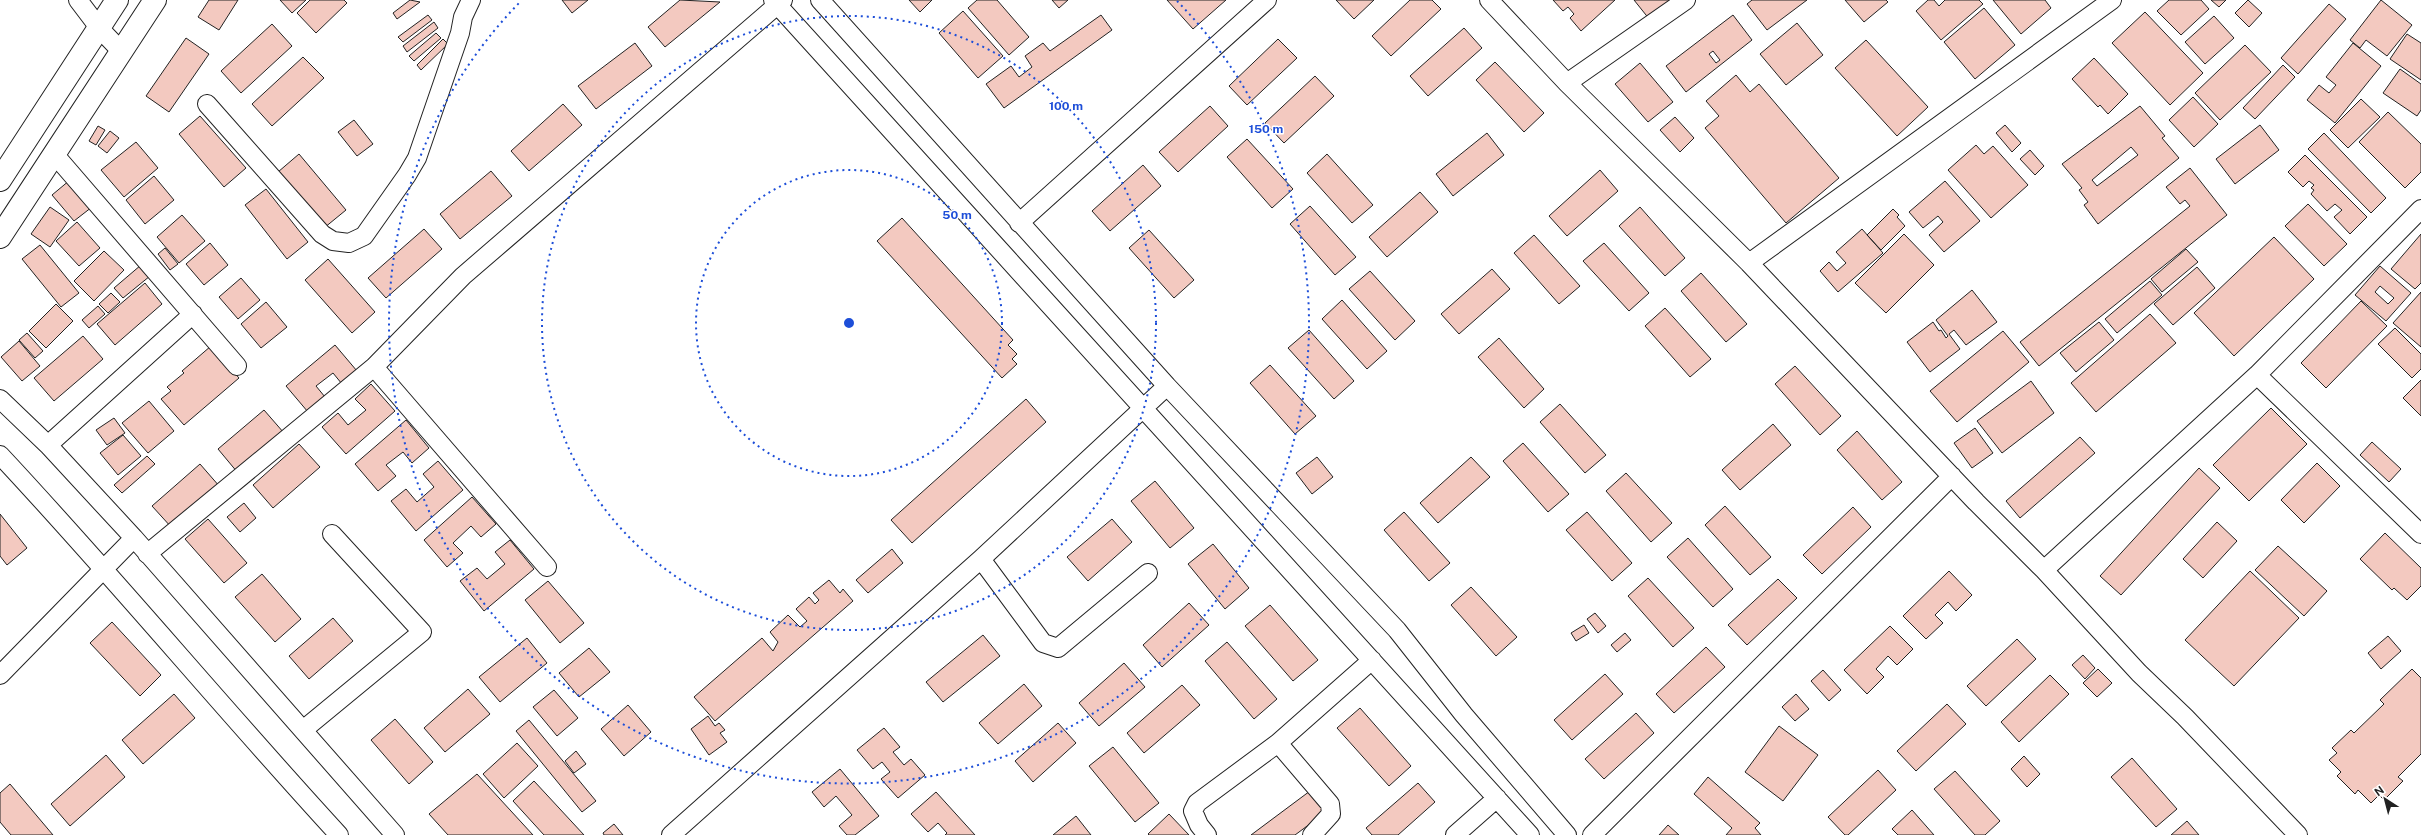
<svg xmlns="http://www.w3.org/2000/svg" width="2421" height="835" viewBox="0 0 2421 835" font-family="'Public Sans',sans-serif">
<rect width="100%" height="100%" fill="#fff"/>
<!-- building -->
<path fill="#f3c9c0" stroke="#222" fill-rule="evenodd" d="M209,0h29l-19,30 -21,-13z
M280,0h26l-14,13z
M310,0h34l3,3 -31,30 -19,-20z
M410,0l10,2 -23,17 -4,-6z
M562,0h26l-16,13z
M680,0l40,2 -55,45 -17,-20z
M909,0h23l-12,12z
M977,0h20l32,37 -20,18 -41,-47z
M1052,0h16l-9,8z
M1167,0h59l-33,29z
M1336,0h38l-20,19z
M1410,0h22l9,9 -50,47 -19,-20z
M1553,0h62l-34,31 -11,-13 4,-4 -6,-7 -5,4z
M1634,0h41l-25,20z
M1752,0h55l-40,30 -20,-26z
M1845,0h41l2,2 -24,20z
M1928,0h6l5,6 6,-6h34l4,4 -42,36 -25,-29z
M1993,0h52l6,8 -30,26z
M2169,0h32l8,9 -28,26 -24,-24z
M2211,0h15l-7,7z
M2248,0l14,13 -13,14 -14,-14z
M2381,0l31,25 -25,31 -21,-16 -6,8 -10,-8z
M2329,4l17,15 -48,55 -17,-16z
M1984,8l31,37 -40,34 -31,-37z
M963,11l40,45 -25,22 -39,-45z
M2145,12l58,61 -33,32 -58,-62z
M428,15l4,5 -29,22 -5,-5z
M1101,15l11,15 -108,78 -18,-24 25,-18 8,11 13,-10 -7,-11 18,-13 7,8z
M1733,15l19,25 -66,52 -20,-26zM1713,51l7,9 -4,3 -7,-9z
M2214,16l20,22 -29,26 -20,-22z
M434,22l4,6 -31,24 -4,-6z
M1797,23l26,32 -37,30 -26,-31z
M272,24l20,22 -51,47 -20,-22z
M1464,28l18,20 -54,48 -18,-20z
M436,33l5,5 -27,23 -5,-5z
M2407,34l14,9v37l-31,-21z
M186,38l23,16 -40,58 -23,-16z
M443,39l5,5 -27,26 -4,-5z
M1278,39l19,19 -50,47 -18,-19z
M1866,40l62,67 -31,29 -62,-68z
M635,43l17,23 -56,43 -18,-23z
M2353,43l28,23 -46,57 -28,-23 12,-15 10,8 7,-8 -10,-8z
M2245,45l26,27 -51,48 -25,-27z
M303,57l21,21 -52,48 -20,-22z
M2094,58l34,36 -20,20 -8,-9 -2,2 -26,-28z
M1495,62l49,51 -20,19 -48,-52z
M1640,63l33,39 -25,20 -33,-38z
M2283,65l12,12 -40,42 -12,-11z
M2400,69l21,15v26l-4,6 -34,-23z
M1736,75l14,17 9,-8 80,94 -53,45 -81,-95 14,-12 -13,-15z
M1315,76l19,20 -50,47 -19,-20z
M2193,97l25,27 -24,23 -25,-27z
M2361,99l19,18 -32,31 -18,-18z
M563,104l19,21 -53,46 -18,-20z
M1210,106l18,20 -50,46 -19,-20z
M2140,106l25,30 -3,2 17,20 -81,66 -14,-19 4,-3 -9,-12 3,-2 -20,-24zM2131,147l7,8 -41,31 -5,-6z
M2388,112l33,32v28l-16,16 -46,-46z
M200,116l46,52 -22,19 -45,-53z
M1675,117l19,21 -14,14 -20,-22z
M354,120l19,24 -16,12 -19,-24z
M2005,125l16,18 -9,9 -16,-19z
M2260,125l19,25 -44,34 -19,-25z
M98,126l7,4 -9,15 -7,-4z
M110,131l9,7 -12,15 -9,-7z
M1487,133l17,22 -51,41 -17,-22z
M2324,133l62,65 -15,15 -63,-64z
M1247,139l46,50 -21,19 -45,-51z
M136,142l22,26 -34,29 -23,-27z
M1976,145l8,9 9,-8 35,39 -37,33 -43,-48z
M2030,150l14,16 -9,9 -15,-16z
M299,154l47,56 -22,18 -46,-56z
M1327,154l46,51 -21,18 -45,-50z
M2305,155l62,62 -17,17 -16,-17 8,-7 -7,-6 -8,7 -16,-17 3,-4 -3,-2 3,-3 -5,-4 -6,6 -15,-15z
M1143,165l18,21 -51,45 -18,-20z
M2190,168l37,47 -188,151 -19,-24 170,-136 -5,-6 -5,4 -14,-17z
M1600,170l18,21 -51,45 -18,-20z
M491,171l21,25 -52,43 -20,-25z
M154,176l20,24 -29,24 -19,-24z
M70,180l22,27 -18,14 -22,-26z
M1945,181l35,40 -36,31 -15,-17 14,-13 -5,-6 -15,12 -14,-16z
M266,189l42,53 -21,17 -42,-54z
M1420,192l18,20 -51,45 -18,-20z
M2308,204l39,40 -23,22 -39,-40z
M1310,206l46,51 -21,18 -45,-51z
M50,207l19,13 -19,27 -19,-13z
M1640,207l45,51 -20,18 -46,-50z
M1893,209l6,6 -2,2 8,9 -24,24 -14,-15z
M182,215l23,26 -26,22 -22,-26z
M902,218l111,122 -5,5 9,9 -5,5 5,5 -15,14 -125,-137z
M77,222l23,26 -21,18 -23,-25z
M424,229l18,20 -56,49 -18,-20z
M1862,229l21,24 -45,39 -18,-21 9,-9 8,9 9,-8 -10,-11z
M1149,230l45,50 -20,18 -45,-50z
M1904,234l30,31 -48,48 -31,-30z
M2421,234v49l-6,6 -24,-20z
M1534,235l46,51 -21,18 -45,-51z
M2274,237l40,42 -80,77 -40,-43z
M210,243l18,22 -24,20 -18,-21z
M1604,243l45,50 -20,18 -46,-50z
M40,245l39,48 -18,14 -39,-48z
M165,248l13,16 -8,6 -12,-16z
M2186,249l12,13 -36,30 -11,-13z
M104,251l20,19 -30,31 -20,-20z
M328,259l47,53 -23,21 -47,-53z
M141,265l9,11 -27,22 -9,-10z
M2380,266l31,27 -25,28 -31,-26zM2380,286l14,12 -6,6 -13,-12z
M2197,267l18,21 -42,37 -19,-21z
M1492,269l18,20 -51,45 -18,-20z
M1370,271l45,50 -20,19 -46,-51z
M1701,273l46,51 -21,18 -45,-51z
M241,278l19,22 -22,19 -19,-22z
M2150,281l12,14 -45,38 -12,-14z
M145,283l17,21 -47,41 -18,-21z
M1972,290l25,32 -31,23 -12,-15 -5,4 11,15 -30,23 -23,-30 26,-20 6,9 2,-1 5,8 2,-2 -12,-16z
M2421,292v55l-28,-24z
M111,293l9,9 -12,11 -9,-9z
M1342,300l45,51 -20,18 -45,-50z
M2361,301l26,25 -61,62 -25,-25z
M266,302l21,25 -26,21 -20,-24z
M56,304l17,17 -27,27 -17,-17z
M98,306l7,8 -16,14 -7,-8z
M1665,308l46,51 -21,18 -45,-51z
M2150,314l26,29 -80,69 -25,-29z
M2099,322l15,18 -38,32 -16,-19z
M2395,328l26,26v15l-9,9 -34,-34z
M1309,330l45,51 -20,18 -46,-51z
M2003,331l26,31 -72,60 -27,-31z
M27,333l16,18 -8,7 -16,-18z
M83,336l20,23 -49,42 -20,-23z
M1499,338l45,51 -20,19 -46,-51z
M19,341l21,25 -18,15 -21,-24z
M335,345l22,26 -15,13 -9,-11 -17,13 9,11 -17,15 -22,-26z
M211,346l28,32 -55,47 -23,-26 10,-8 -4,-4 17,-14 -2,-2z
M1270,365l46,51 -21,18 -45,-51z
M1795,366l46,50 -21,19 -45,-51z
M2421,380v36l-18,-18z
M2031,381l23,32 -52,40 -25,-32z
M371,384l24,27 -49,43 -24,-27 16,-14 10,12 18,-15 -11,-11z
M1026,399l20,23 -134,121 -21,-23z
M149,401l25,30 -26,22 -26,-30z
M1560,404l46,51 -21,18 -45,-51z
M2271,408l36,36 -58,57 -36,-36z
M264,410l20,23 -46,40 -20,-24z
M114,418l11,15 -18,12 -11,-15z
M406,420l23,28 -17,15 -9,-11 -17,13 10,11 -18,15 -23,-27z
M1773,424l18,21 -51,45 -18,-20z
M1975,428l18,25 -21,15 -18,-25z
M1857,431l45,51 -20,18 -45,-50z
M123,435l18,21 -23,19 -18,-22z
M2080,437l15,16 -75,65 -14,-17z
M2372,442l29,27 -12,13 -29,-27z
M1523,443l46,51 -21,18 -45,-51z
M299,444l21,23 -47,41 -20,-23z
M147,456l8,8 -33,29 -8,-8z
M1317,457l16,20 -21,17 -16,-21z
M1471,457l19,20 -52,46 -18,-20z
M438,461l25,29 -47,41 -25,-30 15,-12 11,13 17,-15 -11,-13z
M2317,463l23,23 -36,37 -23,-23z
M200,464l20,23 -48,41 -20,-22z
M2199,468l21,20 -99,107 -21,-19z
M1626,473l46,50 -21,19 -45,-51z
M1155,481l39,47 -24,20 -39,-47z
M472,497l24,27 -15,13 -10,-11 -18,17 10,10 -16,14 -23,-27z
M244,503l12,15 -16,14 -13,-15z
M1725,506l46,51 -21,18 -45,-50z
M1853,507l18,20 -49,47 -19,-19z
M1404,512l46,51 -21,18 -45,-51z
M1587,512l45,51 -20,18 -46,-51z
M0,514l27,34 -20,17 -7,-9z
M208,519l39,44 -23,20 -39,-44z
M1112,519l20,23 -44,39 -21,-24z
M2217,522l20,19 -34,37 -20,-19z
M2385,533l36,35v18l-14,14 -13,-12 -2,2 -32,-31z
M1688,538l45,51 -20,18 -46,-50z
M510,540l24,29 -50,42 -24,-30 17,-13 10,11 18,-15 -10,-12z
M1213,544l36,44 -24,21 -37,-45z
M2278,546l49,45 -23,25 -49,-46z
M892,549l11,14 -35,30 -12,-13z
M1949,571l23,24 -16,16 -8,-9 -13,13 8,8 -17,16 -23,-23z
M2250,571l49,47 -65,68 -49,-46z
M262,574l39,45 -26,23 -40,-45z
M1648,578l46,50 -21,19 -45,-51z
M1778,579l19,19 -50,47 -19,-20z
M829,580l11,13 3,-4 10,12 -138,120 -21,-24 68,-59 11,13 5,-9 -8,-10 18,-17 12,12 7,-6 -11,-12 13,-12 6,7 4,-4 -6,-7z
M548,581l36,42 -24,20 -35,-43z
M1471,587l46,50 -21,19 -45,-51z
M1189,603l20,22 -47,42 -19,-22z
M1270,605l48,55 -25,21 -48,-55z
M1595,613l11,13 -8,7 -11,-14z
M333,618l20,23 -44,38 -20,-23z
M112,622l49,53 -21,21 -50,-53z
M1584,625l5,8 -13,8 -5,-8z
M1890,626l23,23 -16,16 -9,-9 -12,13 8,8 -17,17 -23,-24z
M1625,633l6,7 -14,12 -6,-7z
M983,635l17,21 -57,46 -17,-20z
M2388,636l13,15 -20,18 -13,-16z
M527,638l20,25 -47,39 -21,-25z
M2017,639l19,20 -50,47 -19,-20z
M1227,642l50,57 -23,20 -49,-58z
M1706,647l19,20 -51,46 -18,-19z
M589,648l21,24 -31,25 -20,-24z
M2083,655l12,13 -10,11 -13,-14z
M1124,663l21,24 -46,39 -20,-23z
M2098,669l14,14 -15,14 -14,-14z
M2412,669l9,9v76l-23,23 5,4 -19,19 -5,-5 -8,8 -13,-13 -3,4 -18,-18 4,-4 -12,-12 8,-7 -5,-5 19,-18 3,3 30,-29 -4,-4z
M1823,670l18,20 -12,11 -18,-20z
M1605,674l18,20 -51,46 -18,-20z
M2050,675l19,19 -50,48 -18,-20z
M1024,684l18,22 -44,38 -19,-21z
M1182,685l18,20 -56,48 -17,-20z
M468,689l22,25 -45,38 -21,-24z
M554,690l24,28 -21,18 -24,-29z
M174,694l21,24 -52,46 -21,-24z
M1796,694l13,15 -14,12 -13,-14z
M1947,704l19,20 -50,47 -19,-20z
M628,705l23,27 -27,24 -23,-27z
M1360,708l51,58 -22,20 -52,-58z
M1636,713l18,20 -50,46 -19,-20z
M708,716l7,10 4,-3 6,7 -5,3 7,9 -18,13 -18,-26z
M395,719l38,43 -24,22 -38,-44z
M529,720l67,81 -14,11 -66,-81z
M1058,723l18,20 -43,39 -18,-21z
M1779,726l39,29 -35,46 -38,-29z
M884,728l16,19 -7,5 11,13 7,-6 14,16 -27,23 -17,-19 9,-7 -8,-10 -9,7 -16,-19z
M517,743l21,23 -34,32 -21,-24z
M1113,747l46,56 -24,19 -46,-56z
M576,751l10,13 -12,9 -9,-12z
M106,755l19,22 -55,49 -19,-22z
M2024,756l16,18 -13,13 -16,-18z
M2132,758l45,51 -21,18 -45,-50z
M840,769l39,47 -24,19h-8l-8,-9 13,-11 -16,-19 -12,11 -12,-15z
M1878,770l18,20 -48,45h-3l-17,-18z
M1955,771l45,50 -15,14h-10l-41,-46z
M477,774l56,61h-85l-19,-21z
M1708,777l52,46 -5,5 6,7h-35l6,-7 -38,-34z
M534,781l50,54h-40l-31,-34z
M1418,783l17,19 -37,33h-26l-6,-7z
M10,784l43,51h-42l-11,-13v-29z
M1310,791l16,21 -31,23h-44z
M936,792l39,43h-30l2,-2 -9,-10 -10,9 -17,-18z
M1912,810l22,25h-36l-6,-6z
M1169,814l20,21h-40l-1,-1z
M1076,816l15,19h-38z
M2187,821l12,14h-28z
M614,824l9,11h-19l-1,-2z
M1668,825l11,10h-20z"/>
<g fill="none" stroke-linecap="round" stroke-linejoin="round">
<!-- minor casing -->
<g stroke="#222" stroke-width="20">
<path id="minor" d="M78,0l22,29 22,23
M773,0l757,835
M820,0l347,386 230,244 67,85 103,120
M1489,0l78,83 182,180 227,239 68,68 95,103 46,44 113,118
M1567,83l119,-83
M207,104l115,130 11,7 16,2 15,-7 43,-61 10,-17 43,-125 3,-16 8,-17
M55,155l182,211
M1019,223l248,-223
M1749,263l363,-263
M374,367l173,200
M2257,375l164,159
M0,399l48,46 86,93 261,297
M48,445l145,-131
M0,455c116,124 224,255 339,380
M147,554l227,-187 89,-91 320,-276
M981,559l62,84 15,5 90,-75
M2044,570l213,-195 164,-166
M0,675l134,-137
M303,730l119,-98 -90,-98
M1278,743l94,-83
M671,835l310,-276 186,-173
M1207,835l-8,-10 -6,-14 4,-8 81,-60 52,61 1,10 -19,21
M1455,835l42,-37
M1592,835l360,-359"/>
</g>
<!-- secondary casing -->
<g stroke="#222" stroke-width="24">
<path id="secondary" d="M0,180l117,-180
M0,237l155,-237"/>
</g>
<!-- minor -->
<use href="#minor" stroke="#fff" stroke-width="18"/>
<!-- secondary -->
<use href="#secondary" stroke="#fff" stroke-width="22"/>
</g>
<!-- distance rings -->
<g fill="none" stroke="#1d4ed8" stroke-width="2" stroke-dasharray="2 4">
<circle cx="849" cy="323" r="153"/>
<circle cx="849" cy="323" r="307"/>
<path d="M1177 1A460 460 0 1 1 521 1"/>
</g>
<circle cx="849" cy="323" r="6" fill="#1d4ed8" stroke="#fff" stroke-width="2"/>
<g font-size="12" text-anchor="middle" font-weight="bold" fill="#1d4ed8" stroke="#fff" stroke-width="3" stroke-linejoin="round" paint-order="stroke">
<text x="1066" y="110">100 m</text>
<text x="1266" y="133">150 m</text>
<text x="957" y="219">50 m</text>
</g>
<!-- north arrow -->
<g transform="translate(2385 799) rotate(324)" stroke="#ffffff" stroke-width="3" paint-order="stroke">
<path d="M0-3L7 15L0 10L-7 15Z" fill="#222222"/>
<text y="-6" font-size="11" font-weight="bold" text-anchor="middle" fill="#222222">N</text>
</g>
</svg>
